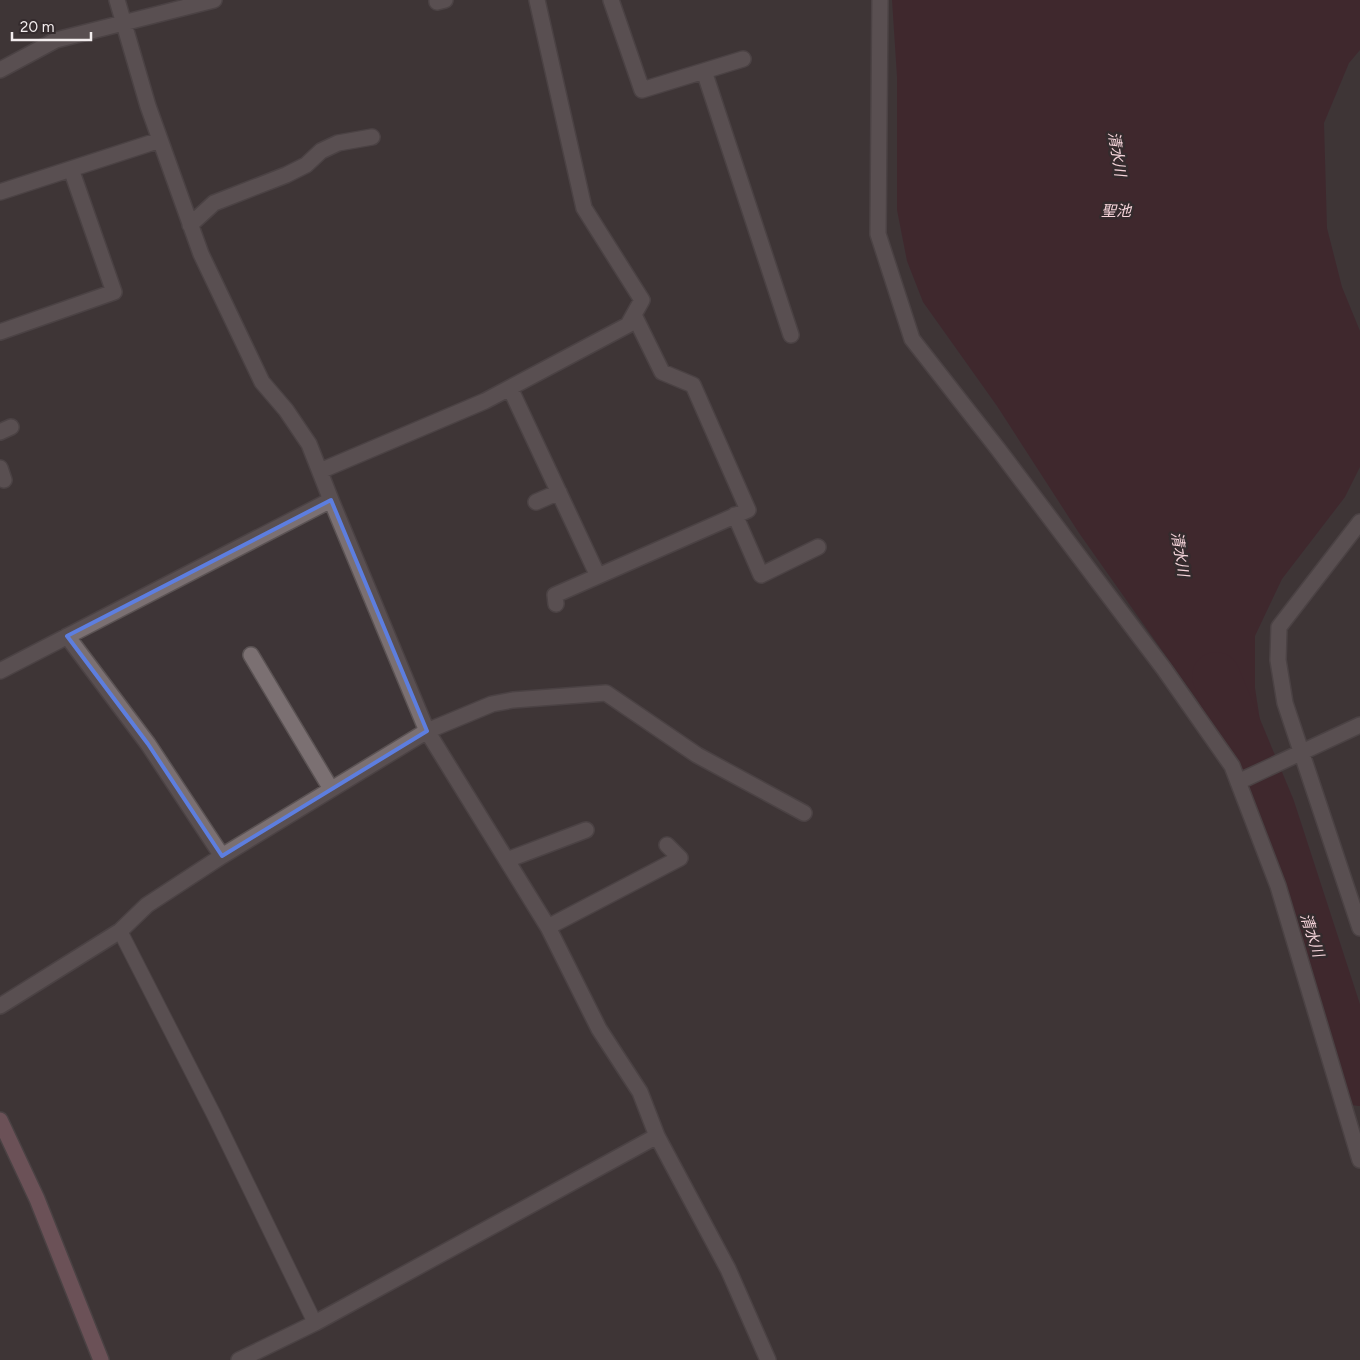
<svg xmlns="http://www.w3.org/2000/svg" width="1360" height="1360" viewBox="0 0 1360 1360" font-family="Figtree,'Noto Sans JP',sans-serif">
<rect width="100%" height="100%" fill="#3e3537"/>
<!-- water -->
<path fill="#411923" d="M892,0h468v50l-11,13 -25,60 3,105 15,59 18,44v136l-15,30 -63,82 -27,57v52l6,39 -37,19 -27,-46 -118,-167 -82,-127 -74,-104 -16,-41 -10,-51v-133z"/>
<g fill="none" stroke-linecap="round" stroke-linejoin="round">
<!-- river -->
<path stroke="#411923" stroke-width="48" d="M1216,676l55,132 89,274"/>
<!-- lane casing -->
<g stroke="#5b5354" stroke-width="16">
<path id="lane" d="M120,931l94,184 101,208"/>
</g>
<!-- street casing -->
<g stroke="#5b5354" stroke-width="18">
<path id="street" d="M117,0l31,106 53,148 61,128 24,28 23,34 22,56 96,231 121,196 51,102 41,63 17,44 71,133 40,91
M437,0v2l8,-2
M611,0l31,90 101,-31
M880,0l-2,234 34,105 86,110 166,220 68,97 46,120 82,274
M0,70l56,-30 158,-40
M704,71l87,264
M0,192l160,-52
M190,225l24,-22 72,-28 20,-10 15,-14 17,-8 34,-6
M0,332l114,-40 -43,-123
M510,388l88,188
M0,432l11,-5
M0,468l4,12
M320,471l165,-70 143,-76 14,-25 -58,-92 -47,-208
M536,502l23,-10
M735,515l26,60 57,-28
M1360,522l-81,105 -1,33 7,43 75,225
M556,604l-1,-9 193,-85 -55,-125 -31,-13 -28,-57
M67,636l81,108 74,112
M251,655l80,134
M0,671l331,-171
M1238,782l122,-57
M507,860l79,-30
M548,927l132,-69 -13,-13
M0,1006l120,-75 27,-26 75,-49 205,-125 65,-27 21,-4 93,-7 91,62 107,58
M239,1360l76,-37 342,-187"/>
</g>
<!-- secondary casing -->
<g stroke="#5b5354" stroke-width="18">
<path id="secondary" d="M0,1120l37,79 64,161"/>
</g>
<!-- lane -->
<use href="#lane" stroke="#7b7072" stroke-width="14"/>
<!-- street -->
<use href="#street" stroke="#7b7072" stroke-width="15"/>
<!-- secondary -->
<use href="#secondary" stroke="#a3737f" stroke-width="15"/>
</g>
<!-- marked area -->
<path d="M0 0H1360V1360H0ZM331,500l96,231 -205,125 -74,-112 -81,-108z" fill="#3e3537" fill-opacity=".55" fill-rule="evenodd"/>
<path fill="none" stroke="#5d7edf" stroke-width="4" stroke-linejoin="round" d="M331,500l96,231 -205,125 -74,-112 -81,-108z"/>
<g text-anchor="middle" stroke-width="5" stroke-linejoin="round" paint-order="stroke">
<!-- water labels -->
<g font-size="15" font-style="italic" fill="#f6d5db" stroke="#342b2d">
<text transform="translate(1117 154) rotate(81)" y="5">清水川</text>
<text x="1116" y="216">聖池</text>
<text transform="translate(1180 554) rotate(81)" y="5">清水川</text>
<text transform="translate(1312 935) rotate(72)" y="5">清水川</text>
</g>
</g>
<!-- scale -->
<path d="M12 32v8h79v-8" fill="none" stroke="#f3edee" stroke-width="2.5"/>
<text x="20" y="32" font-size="15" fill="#f3edee" stroke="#342b2d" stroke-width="4" paint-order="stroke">20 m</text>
</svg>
